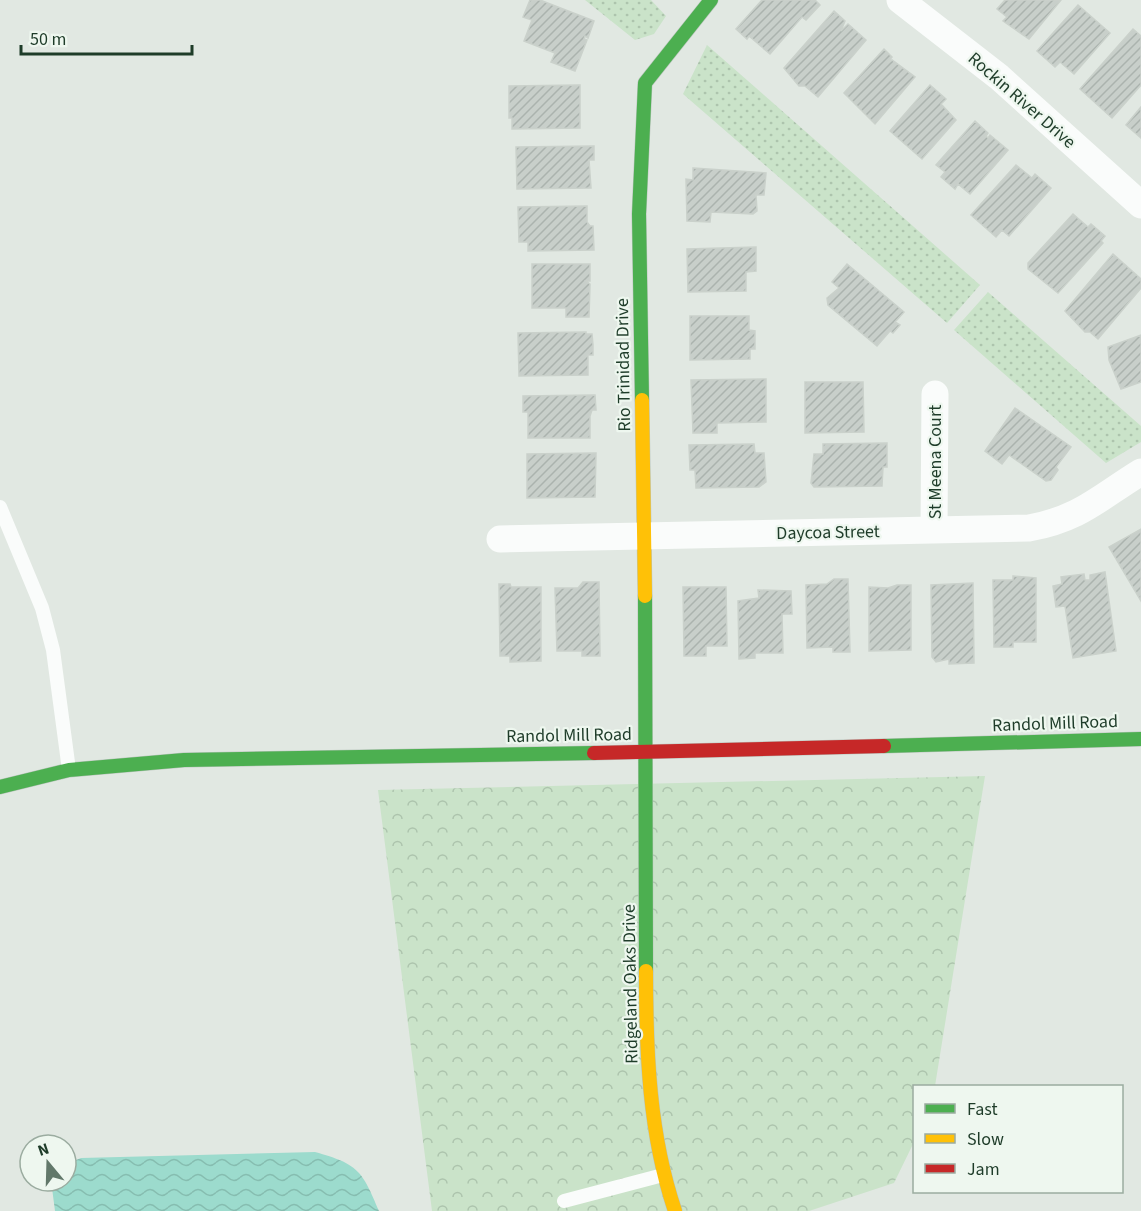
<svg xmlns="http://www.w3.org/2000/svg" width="1141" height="1211" viewBox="0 0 1141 1211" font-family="'Source Sans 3',sans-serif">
<defs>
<pattern id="grass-dots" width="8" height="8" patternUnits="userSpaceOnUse" patternTransform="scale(1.5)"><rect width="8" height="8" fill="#cae3c9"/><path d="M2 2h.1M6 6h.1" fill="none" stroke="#adc4ad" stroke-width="1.8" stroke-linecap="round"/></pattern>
<pattern id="park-crowns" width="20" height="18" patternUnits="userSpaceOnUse" patternTransform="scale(1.5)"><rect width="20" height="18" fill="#cae3c9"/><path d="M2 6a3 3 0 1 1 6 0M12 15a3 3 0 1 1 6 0" fill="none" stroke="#adc4ad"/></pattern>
<pattern id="water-waves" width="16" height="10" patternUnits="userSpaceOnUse" patternTransform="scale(1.5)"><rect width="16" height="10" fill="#9cdbcd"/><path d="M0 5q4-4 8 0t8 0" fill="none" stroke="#86bdb0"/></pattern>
<pattern id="building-hatch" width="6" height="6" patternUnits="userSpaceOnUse" patternTransform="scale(1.5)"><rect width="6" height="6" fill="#c8cfca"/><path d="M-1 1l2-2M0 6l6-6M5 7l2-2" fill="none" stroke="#abb3ae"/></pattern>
</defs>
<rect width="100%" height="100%" fill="#e1e8e2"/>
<!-- grass -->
<path fill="url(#grass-dots)" d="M585,0h66l15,16 -12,18 -19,6z
M707,45l273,240 -33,38 -264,-229z
M988,292l153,134v16l-35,21 -152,-133z"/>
<!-- park -->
<path fill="url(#park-crowns)" d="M985,776l-50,310h-21v56l-20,41 -85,28h-377l-54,-421z"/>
<!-- water -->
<path fill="url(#water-waves)" d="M315,1152c43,12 47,18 64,59h-324l-3,-23 2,-7h12v-17l15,-6z"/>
<!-- building -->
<path fill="url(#building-hatch)" stroke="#cad1cb" stroke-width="1.5" d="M530,0h10l54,21 -6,17 -3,-2 -1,3 3,1 -12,31 -24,-9 4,-9 -31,-12 8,-21 -9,-3z
M762,0h53l5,5 -14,15 -4,-3 -32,37 -21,-18 -2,3 -11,-10z
M1005,0h56l-32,39 -26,-18 4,-4 -10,-8z
M1078,5l32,28 -36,41 -14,-12 -5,5 -18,-16z
M834,11l11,10 -4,10 7,-7 18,16 -48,57 -13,-11h-6l-15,-18z
M1133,29l8,7v49l-29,33 -32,-29z
M884,49l8,8 -5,6 5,-3 23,17 -40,47 -31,-31z
M580,85v43l-68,1v-11h-3v-32z
M930,85l16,14 -5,5 15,16 -34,39 -32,-28z
M1141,107v31l-15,-13z
M975,121l13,12 -2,3 2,2 2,-3 18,15 -38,44 -12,-10 -3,5 -14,-12 4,-5 -9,-7z
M594,146v14h-5l2,28 -74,1 -1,-42z
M1016,165l16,13 3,-4 16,14 -42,48 -7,-6 -6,7 -25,-22z
M693,168l73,5 -2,22h-8l1,16 -4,3 -42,-2 -1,10 -23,-1 -1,-42 7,1z
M587,206v16l3,4h3l1,24 -66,1v-9h-9l-1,-35z
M1073,214l15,13 3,-3 14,12 -4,5 2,2 -45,50 -30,-24v-6z
M756,247v24l-10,1v19l-58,1 -1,-43z
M1113,254l28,25v9l-43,51 -8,-7h-5l-20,-21z
M532,264h58v17h-4l4,3 -1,33h-23v-9h-34z
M847,264l57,48 -9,10 5,3 -7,8 -3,-2 -13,15 -49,-41 -1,-7 12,-10 -7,-6z
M690,316h59v14l6,1v18h-5v10l-60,1z
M586,332v2h6l1,11v10h-5v20l-69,1 -1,-43z
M1141,335v47l-20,7 -12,-29 -1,-13z
M766,379v43l-49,1v10h-24l-2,-53z
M805,382h58l1,50 -59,1z
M595,395l1,15h-4l-2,6v22h-62v-26h-5v-16z
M1015,408l56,39 -15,20 2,3 -7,10 -5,1 -37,-26 -7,9 -17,-13z
M887,443v24h-4l-1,19 -68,1 -3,-4 3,-29h9v-10z
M754,444l1,9h9l2,29 -7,5 -63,1 -1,-18h-5l-1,-25z
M596,453l-1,44 -68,1v-44z
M1141,529v72l-32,-54z
M1105,572l11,79 -43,7 -8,-52 -9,1 -3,-21 9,-2 -1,-7 23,-3 1,6h5v-5z
M1013,576l23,2v64h-23v5h-19l-1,-67h20z
M834,579h14l2,73h-17v-5l-26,1 -1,-63 21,-1z
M583,582h16l1,74h-18v-5h-25l-2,-63h23z
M973,583l1,80 -25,1v-5l-13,3 -4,-5 -1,-72z
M499,584h11l1,3h30v74l-31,1v-6h-10z
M897,585h14v65l-42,1v-64l19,1z
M683,587h43l1,59h-21v10h-22z
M758,590l33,1 1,23h-10l1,39h-28v5l-16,1 -1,-58 21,-3z"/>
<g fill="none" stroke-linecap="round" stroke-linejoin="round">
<!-- fast casing -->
<g stroke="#bac5bd" stroke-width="15">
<path id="fast" d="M642,400l-3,-186 6,-131 66,-83
M645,596l1,375
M884,746l257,-7
M0,787l69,-17 115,-10 410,-7"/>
</g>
<!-- slow casing -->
<g stroke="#bac5bd" stroke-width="15">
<path id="slow" d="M642,400l3,196
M646,971c0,81 3,163 29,240"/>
</g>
<!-- jam casing -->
<g stroke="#bac5bd" stroke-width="15">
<path id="jam" d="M594,753l290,-7"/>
</g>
<!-- lane -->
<path stroke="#fafcfb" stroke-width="14" d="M0,507l42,101 11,42 16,120
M564,1201l99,-26"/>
<!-- street -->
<path stroke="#fafcfb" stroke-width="27" d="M900,0l99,77 142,128
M934,530l1,-136
M500,539l529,-11c51,-9 71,-31 112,-56"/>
<!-- fast -->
<use href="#fast" stroke="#4caf50" stroke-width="14"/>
<!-- slow -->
<use href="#slow" stroke="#ffc107" stroke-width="14"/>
<!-- jam -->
<use href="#jam" stroke="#c62828" stroke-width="14"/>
</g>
<g text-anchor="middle" stroke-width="4.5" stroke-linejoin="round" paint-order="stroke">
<!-- street labels -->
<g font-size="18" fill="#1e3c29" stroke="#eef7ef">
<text transform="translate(1022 100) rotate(41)" y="6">Rockin River Drive</text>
<text transform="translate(623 365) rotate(-91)" y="6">Rio Trinidad Drive</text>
<text transform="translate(935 462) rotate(-90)" y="6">St Meena Court</text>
<text transform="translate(828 532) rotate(-1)" y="6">Daycoa Street</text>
<text transform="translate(1055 723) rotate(-2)" y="6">Randol Mill Road</text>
<text transform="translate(569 735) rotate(-1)" y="6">Randol Mill Road</text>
<text transform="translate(630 984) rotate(-91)" y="6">Ridgeland Oaks Drive</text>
</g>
</g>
<!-- legend -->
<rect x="913" y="1085" width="210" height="108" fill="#eef7ef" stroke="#9baca0" stroke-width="1.5"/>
<rect x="925" y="1104" width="30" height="9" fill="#4caf50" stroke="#9baca0" stroke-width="1.5"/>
<text x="967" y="1115" font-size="18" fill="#1e3c29">Fast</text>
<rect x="925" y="1134" width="30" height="9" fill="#ffc107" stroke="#9baca0" stroke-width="1.5"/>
<text x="967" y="1145" font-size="18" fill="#1e3c29">Slow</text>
<rect x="925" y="1164" width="30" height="9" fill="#c62828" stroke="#9baca0" stroke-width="1.5"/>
<text x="967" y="1175" font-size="18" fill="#1e3c29">Jam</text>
<!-- north arrow -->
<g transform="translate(48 1163) rotate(341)"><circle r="28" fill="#eef7ef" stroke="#9baca0" stroke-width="1.5"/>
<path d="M0-4.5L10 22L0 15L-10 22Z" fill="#62786a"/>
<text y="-9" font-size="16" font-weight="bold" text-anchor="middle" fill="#1e3c29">N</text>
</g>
<!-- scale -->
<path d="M21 45v9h171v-9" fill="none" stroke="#1e3c29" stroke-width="3"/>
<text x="30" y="45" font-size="18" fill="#1e3c29" stroke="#eef7ef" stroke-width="4.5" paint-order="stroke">50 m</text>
</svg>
